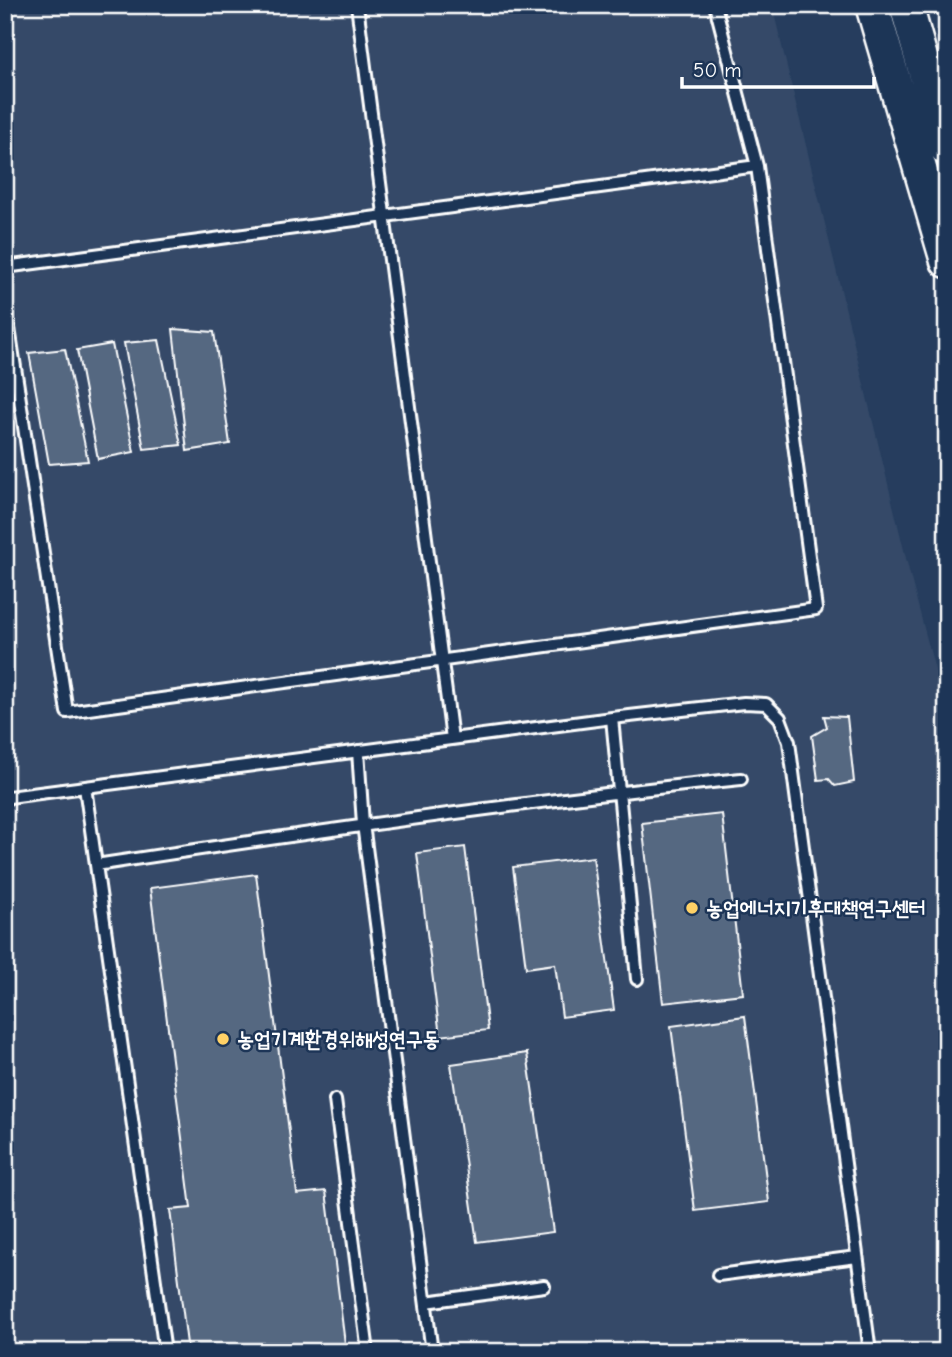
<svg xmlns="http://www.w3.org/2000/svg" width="952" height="1357" viewBox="0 0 952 1357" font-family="'Comic Neue','Poor Story',sans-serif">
<rect width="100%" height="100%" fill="#263d5e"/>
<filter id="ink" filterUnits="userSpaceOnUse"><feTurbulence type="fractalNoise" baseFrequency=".0143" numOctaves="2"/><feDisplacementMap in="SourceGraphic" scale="14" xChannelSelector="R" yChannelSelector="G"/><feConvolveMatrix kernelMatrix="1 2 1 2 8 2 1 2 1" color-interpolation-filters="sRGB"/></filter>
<g filter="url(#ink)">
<!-- built -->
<path fill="#344a68" d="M5,5h767l139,574 36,136v637h-942z"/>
<!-- building -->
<path fill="#556781" stroke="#fff" stroke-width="2" d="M173,329l41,3 16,112 -43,7z
M159,340l22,105 -37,4 -20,-106z
M112,344l22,108 -36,7 -21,-109z
M65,349l23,112 -39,3 -20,-111z
M824,716l23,1 7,65 -19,4 -6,-7 -11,1 -6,-44 15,-9z
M722,814l21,180 -80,9 -21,-180z
M465,847l23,183 -48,6 -23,-183z
M593,857l21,153 -52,7 -7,-53 -29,4 -13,-101z
M256,874l41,320 29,-3 20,161h-158l-18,-142 21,-2 -41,-320z
M745,1016l24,186 -74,9 -24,-185z
M527,1053l26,179 -76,10 -26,-178z"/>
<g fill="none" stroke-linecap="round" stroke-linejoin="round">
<!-- service casing -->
<g stroke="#fff" stroke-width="16">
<path id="service" d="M357,5l95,734
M5,267l752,-101
M5,301l62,411 749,-103 -59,-443 -42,-161
M612,718l25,261
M358,751l5,73 69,528
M85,787l80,565
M5,800l4,-3 603,-79 132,-15 22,1 14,14 9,24 81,610
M96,865c214,-33 429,-64 645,-86
M335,1100l33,252
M718,1275l139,-18
M426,1302l118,-16"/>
</g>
<!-- secondary casing -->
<g stroke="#fff" stroke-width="37">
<path id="secondary" d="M872,5l75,256
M906,5l41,144"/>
</g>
<!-- service -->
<use href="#service" stroke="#1d3557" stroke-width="10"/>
<!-- secondary -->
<use href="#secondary" stroke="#1d3557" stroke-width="32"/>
</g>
</g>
<!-- markers -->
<g fill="#ffd166" stroke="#1d3557" stroke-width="2.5">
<circle cx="692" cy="908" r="7"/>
<circle cx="223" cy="1039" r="7"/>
</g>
<g text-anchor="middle" stroke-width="5" stroke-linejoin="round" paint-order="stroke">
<!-- poi labels -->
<g font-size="21" font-weight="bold" fill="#fff" stroke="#1d3557" text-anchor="start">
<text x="706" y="915">농업에너지기후대책연구센터</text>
<text x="237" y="1046">농업기계환경위해성연구동</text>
</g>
</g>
<!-- margin -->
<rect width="952" height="1357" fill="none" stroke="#1d3557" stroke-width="28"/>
<rect x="14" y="14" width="924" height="1329" fill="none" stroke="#fff" stroke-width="2.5" filter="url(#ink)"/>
<!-- scale -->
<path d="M682 77v10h192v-10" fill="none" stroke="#ffffff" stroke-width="3.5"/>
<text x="693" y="77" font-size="21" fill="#ffffff" stroke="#1d3557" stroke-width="5" paint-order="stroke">50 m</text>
</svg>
